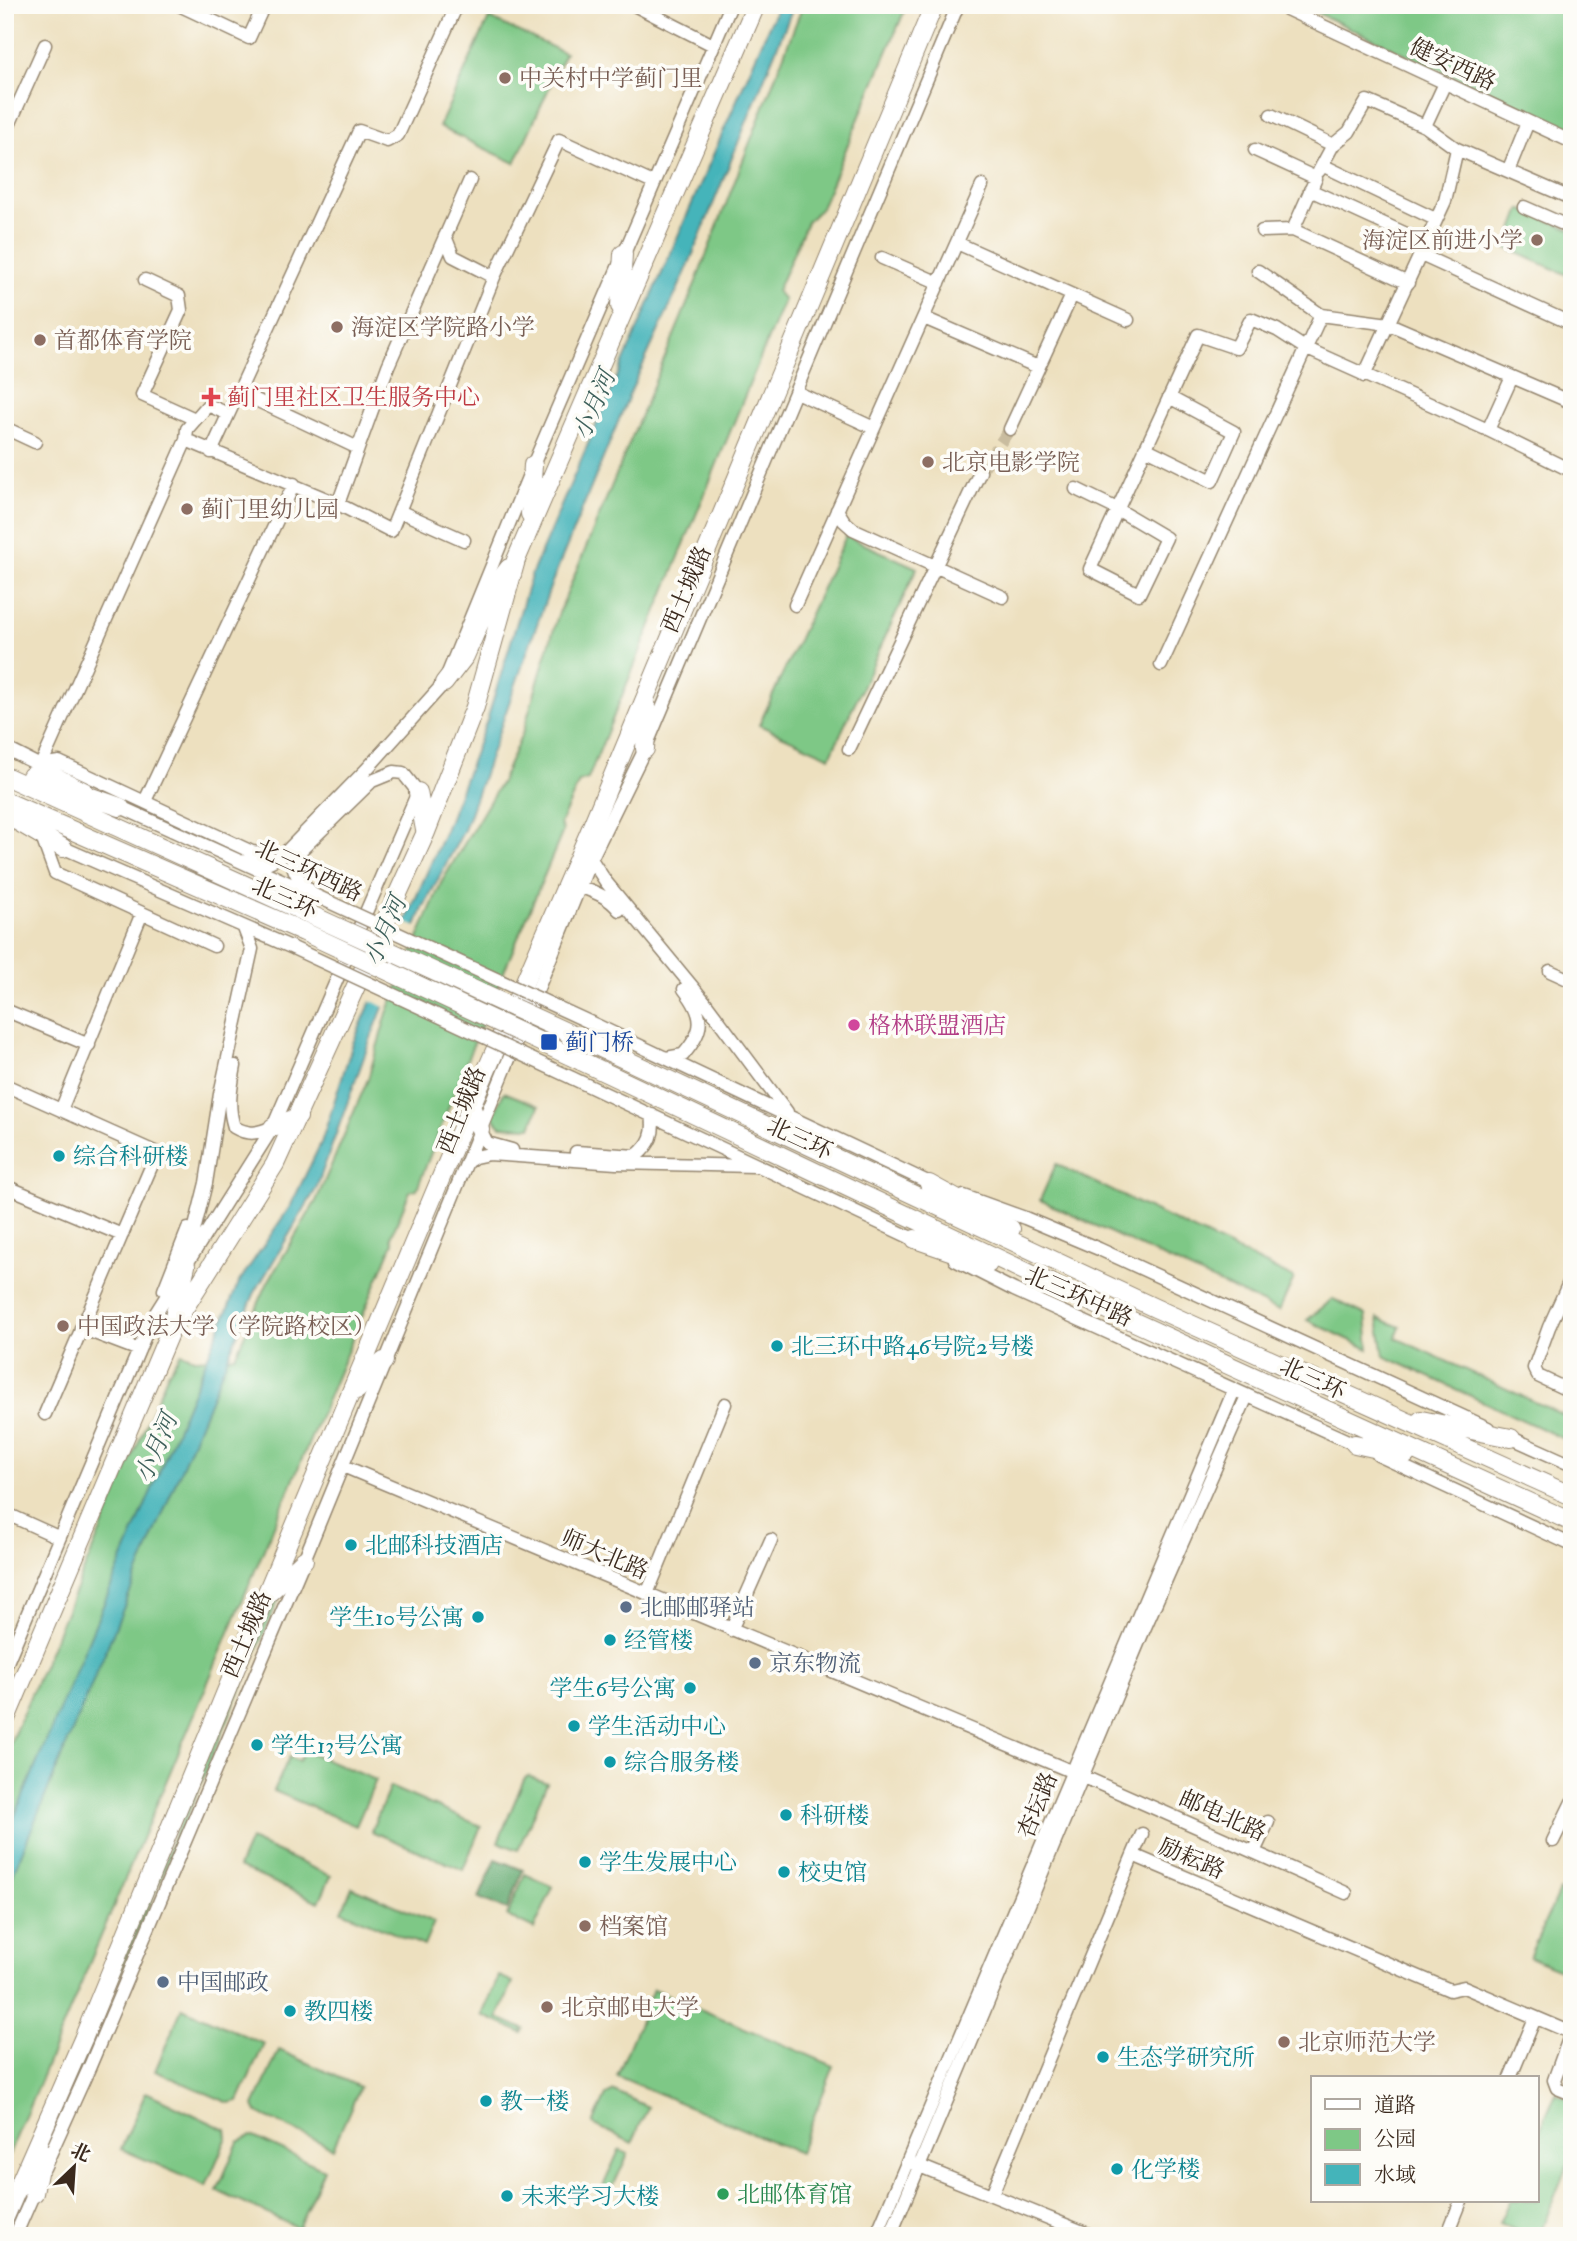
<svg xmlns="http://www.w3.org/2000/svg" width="1577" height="2241" viewBox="0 0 1577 2241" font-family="'IM FELL Double Pica','Noto Serif SC',serif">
<rect width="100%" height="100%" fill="#fdfcf7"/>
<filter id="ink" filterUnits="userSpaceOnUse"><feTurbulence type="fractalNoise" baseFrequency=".0143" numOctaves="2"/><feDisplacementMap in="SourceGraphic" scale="14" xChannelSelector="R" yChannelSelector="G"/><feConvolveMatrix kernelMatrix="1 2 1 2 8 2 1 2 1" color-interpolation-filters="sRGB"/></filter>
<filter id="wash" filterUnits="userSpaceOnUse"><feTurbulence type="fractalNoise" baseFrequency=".00686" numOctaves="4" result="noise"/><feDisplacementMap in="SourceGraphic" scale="28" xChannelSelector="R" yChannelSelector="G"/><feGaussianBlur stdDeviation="1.57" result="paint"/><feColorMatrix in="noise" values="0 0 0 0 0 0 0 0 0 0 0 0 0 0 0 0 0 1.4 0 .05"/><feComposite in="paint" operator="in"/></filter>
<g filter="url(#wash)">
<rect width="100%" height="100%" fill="#ede0bf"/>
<!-- green -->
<path fill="#7ec886" stroke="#5c7952" stroke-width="2" d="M803,5h104l-86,203 -14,14 -30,69 7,9 -196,479 -9,3 -19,42 3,7 -92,219 -54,139 -7,2 -19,46 2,6 -388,921v-409l163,-382 13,-20 16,6 38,-3 33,-74 48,-81 52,-122 19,-66 54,-130 60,-101 22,-50 35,-117 132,-318z
M1300,5h272v126z
M489,18l76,35 -50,110 -76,-36z
M1521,209l51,21v47l-66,-29z
M846,536l71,32 -87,189 -71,-32z
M504,1092l35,14 -8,21 -30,-1 -8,-9z
M1056,1164l238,114 -15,33 -239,-111z
M1333,1299l33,16 3,34 -62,-29z
M1378,1318l22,9 -4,11 176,81 -2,23 -186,-86z
M284,1583l-5,15 -210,499 -2,-4 210,-504z
M304,1750l72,30 -20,46 -82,-35 15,-34 10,4z
M528,1776l19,7 -29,67 -20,-8 26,-63z
M390,1787l91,39 -18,44 -92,-39z
M250,1840l81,36 -12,26 -81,-35z
M525,1874l28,13 -19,42 -27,-13z
M352,1887l82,35 -10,24 -82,-35z
M1559,1891l13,5v79l-43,-18z
M499,1976l14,6 -15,36 26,11 -2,4 -40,-18z
M653,1989l181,77 -35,87 -182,-77z
M182,2008l82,36 -26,57 -9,2 -74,-32z
M279,2050l81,37 -27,61 -76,-35 -3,-7z
M614,2091l34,16 -16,36 -39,-19 13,-29z
M146,2092l80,38 1,7 -21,49 -85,-37z
M1556,2093l16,7v53l-33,83h-10l-30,-13 10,-22h28v-64z
M251,2136l73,33 -26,59 -81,-37 21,-49z
M619,2150l9,4 -22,48 -8,-4z"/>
<!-- forest -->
<path fill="#66ac73" stroke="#506b48" stroke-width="2" d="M496,1859l27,11 -16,40 -28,-12z"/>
<!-- water -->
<path fill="#44b4ba" stroke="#406f6c" stroke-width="2" d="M778,5h16l-108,266 -56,122 -78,189 -88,248 -40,76 -52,129 -56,154 -62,105 -249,599v-54l234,-557 52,-77 30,-62 32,-100 91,-210 43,-113 45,-147z"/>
<!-- pier -->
<path fill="#ede0bf" d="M402,921l17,7 -33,80 -18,-9z"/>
</g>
<g filter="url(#ink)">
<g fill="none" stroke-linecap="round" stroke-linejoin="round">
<!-- minor-tunnel -->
<path stroke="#c9bc9f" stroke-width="12" stroke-dasharray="12 6" stroke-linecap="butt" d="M980,472l30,-43"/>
<!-- minor casing -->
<g stroke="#94856e" stroke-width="15">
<path id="minor" d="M179,5l70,33 15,-33
M634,5l79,40
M1278,5l294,137
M1271,115l62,30 -14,26
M1425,126l20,-43
M5,134l40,-89
M1333,145l16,-13 18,-31 58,25 32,23 -12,52 -81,175
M1457,149l111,48
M1255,150l61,28 -23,52 115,53
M1322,165l113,54
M1508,171l20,-49
M1310,190l116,53
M1524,207l48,21
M1262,231l31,-1
M445,236l8,20 41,21
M957,243l171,77
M1421,255l151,69
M882,258l57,25
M1258,271l63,44
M145,280l34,16 2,14 -39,85 53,24
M924,318l114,49
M239,392l119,56
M796,392l78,36
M228,414l-20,-9 -21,24 -1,11 -145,325 18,-3 193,90 15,2
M5,428l30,14
M1010,429l62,-134
M1488,430l84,41
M186,440l152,64 53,27 103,-254 65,-137 94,43
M1145,448l67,33 22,-49 -65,-35
M211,452l148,-321 28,10 11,-6 59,-130
M1076,489l41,20 49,29 -27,56 -49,-25 108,-234 38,13 15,-29 26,11 28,18 183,82 24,-53
M338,504l50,-138 82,-186
M837,510l7,11 9,8 150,68
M399,511l65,29
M795,605l187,-419
M1161,665l160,-350 68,9 177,76 6,-14
M5,748l81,41
M849,749l131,-277
M145,801l149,-317
M114,804l194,88
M43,840l12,33 159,73
M57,845l236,103
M591,859l15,23 99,120 82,110
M240,861l29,1 13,-6 84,-86 78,-87 89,-218 198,-460
M578,890l6,-2c13,5 26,10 35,22
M1550,971l22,10
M5,1010l84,35
M598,1026l336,159
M666,1058l17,-3c22,-25 22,-39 1,-66
M235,1066c-4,22 -8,39 -1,61 15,9 24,6 39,0
M572,1078l348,164
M5,1085l152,68 -112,261
M61,1110l81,-197
M480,1129l7,14 25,7
M576,1152l60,4c15,-12 19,-23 16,-41
M467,1162l8,-5 14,-3 127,9 139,3
M5,1186l117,49
M964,1196l61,22 74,31 389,179
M188,1255l18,-72 14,-89 32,-145 -8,-21
M955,1260l59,30 347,157
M1572,1276l-23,51 -15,41 4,8 34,16
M164,1290l24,-61
M81,1328l58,22
M1505,1435l67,30
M1378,1455l194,90
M343,1466l730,306 273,121
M5,1513l53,24
M647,1594l78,-190
M731,1630l40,-90
M5,1667l147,-348 121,-192 145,-335 -15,-19 -9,-1 -22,9 -79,77c-2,16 11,26 21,37
M1553,1841l19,-39
M1254,1852l14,-30
M1133,1855l9,-21
M1571,2033l-17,47 3,8 15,6
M1510,2078l25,-60
M912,2163l181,73
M44,2168l46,-102 214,-506 287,-701 54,-110 313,-744
M992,2194l141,-339 317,135 14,-3 108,46
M15,2236l21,-48
M876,2236l358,-846
M890,2236l252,-602 105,-238
M1447,2236l14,-35"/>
</g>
<!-- highway casing -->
<g stroke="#94856e" stroke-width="20">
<path id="highway" d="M620,306l3,-52
M530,514l3,-49
M444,683l21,-27 32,-72 12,-16
M645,749l2,-42
M5,776l304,138
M31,776l89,31
M418,792l7,38
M5,801l297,130
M5,814l58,34
M588,1042l567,266 417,188
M581,1061l490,232 501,229
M471,1106l9,23
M273,1127l25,-10
M929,1184l82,45
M915,1239l73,25
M174,1317l12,-51
M357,1390l27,-29
M1421,1420l90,18
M1355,1444l51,11
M270,1592l34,-32
M5,1721l165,-390 105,-167 151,-332 49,-125 41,-147 240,-555
M34,2193l8,-41
M5,2217l78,-178 182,-442 206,-491 118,-273 345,-828"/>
</g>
<!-- minor -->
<use href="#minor" stroke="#fff" stroke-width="12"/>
<!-- highway -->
<use href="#highway" stroke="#fff" stroke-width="18"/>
<!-- minor-bridge casing -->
<g stroke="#94856e" stroke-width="15" stroke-linecap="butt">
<path id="minor-bridge" d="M314,895l284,131
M293,948l279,130"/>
</g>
<!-- highway-bridge casing -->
<g stroke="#94856e" stroke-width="20" stroke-linecap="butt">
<path id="highway-bridge" d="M309,914l279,128
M302,931l279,130"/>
</g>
<!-- minor-bridge -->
<use href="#minor-bridge" stroke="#fff" stroke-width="12"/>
<!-- highway-bridge -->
<use href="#highway-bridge" stroke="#fff" stroke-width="18"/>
</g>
</g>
<!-- markers -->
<g fill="#8d6e63" stroke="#fdfcf7" stroke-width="2.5">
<circle cx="505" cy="78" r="7"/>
<circle cx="1537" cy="240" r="7"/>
<circle cx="337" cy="327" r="7"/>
<circle cx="40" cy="340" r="7"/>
<circle cx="928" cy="462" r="7"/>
<circle cx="187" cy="509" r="7"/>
<circle cx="63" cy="1326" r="7"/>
<circle cx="585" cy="1926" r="7"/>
<circle cx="547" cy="2007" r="7"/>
<circle cx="1284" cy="2042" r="7"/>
</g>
<path fill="#e0444e" stroke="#fdfcf7" stroke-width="2.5" d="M207.5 386.5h7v7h7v7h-7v7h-7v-7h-7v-7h7z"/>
<circle fill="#d1479c" stroke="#fdfcf7" stroke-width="2.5" cx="854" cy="1025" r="7"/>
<rect fill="#1a4fb4" stroke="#fdfcf7" stroke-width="2.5" x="540" y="1033" width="18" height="18" rx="3.5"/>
<g fill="#0f9aa8" stroke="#fdfcf7" stroke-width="2.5">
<circle cx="59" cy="1156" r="7"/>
<circle cx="777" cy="1346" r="7"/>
<circle cx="351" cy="1545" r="7"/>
<circle cx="478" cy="1617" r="7"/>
<circle cx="610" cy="1640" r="7"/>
<circle cx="690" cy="1688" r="7"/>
<circle cx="574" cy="1726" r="7"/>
<circle cx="257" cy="1745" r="7"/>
<circle cx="610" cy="1762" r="7"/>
<circle cx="786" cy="1815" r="7"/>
<circle cx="585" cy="1862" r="7"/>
<circle cx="784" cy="1872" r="7"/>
<circle cx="290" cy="2011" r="7"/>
<circle cx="1103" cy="2057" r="7"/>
<circle cx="486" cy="2101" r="7"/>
<circle cx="1117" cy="2169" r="7"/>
<circle cx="507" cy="2196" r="7"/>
</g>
<g fill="#5c6f8a" stroke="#fdfcf7" stroke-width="2.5">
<circle cx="626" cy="1607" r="7"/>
<circle cx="755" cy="1663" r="7"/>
<circle cx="163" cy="1982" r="7"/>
</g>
<circle fill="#2e9e5b" stroke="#fdfcf7" stroke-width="2.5" cx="723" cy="2194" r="7"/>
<g text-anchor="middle" stroke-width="7" stroke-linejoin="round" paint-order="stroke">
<!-- street labels -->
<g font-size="23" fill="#3b2a1e" stroke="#fdfcf7">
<text transform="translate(1453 64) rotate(25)" y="8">健安西路</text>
<text transform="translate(686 589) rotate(-67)" y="8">西土城路</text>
<text transform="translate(309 870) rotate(25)" y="8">北三环西路</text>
<text transform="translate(285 897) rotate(24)" y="8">北三环</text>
<text transform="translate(461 1110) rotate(-68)" y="8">西土城路</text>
<text transform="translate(800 1138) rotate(25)" y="8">北三环</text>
<text transform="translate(1079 1296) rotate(24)" y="8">北三环中路</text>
<text transform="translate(1313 1378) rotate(25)" y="8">北三环</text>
<text transform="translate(605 1554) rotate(23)" y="8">师大北路</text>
<text transform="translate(246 1634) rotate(-67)" y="8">西土城路</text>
<text transform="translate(1037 1805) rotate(-68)" y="8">杏坛路</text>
<text transform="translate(1223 1815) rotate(24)" y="8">邮电北路</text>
<text transform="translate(1192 1858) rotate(23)" y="8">励耘路</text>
</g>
<!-- education labels -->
<g font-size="23" fill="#785e54" stroke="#fdfcf7" text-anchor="start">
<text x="519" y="86">中关村中学蓟门里</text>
<text x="1523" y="248" text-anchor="end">海淀区前进小学</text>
<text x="351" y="335">海淀区学院路小学</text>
<text x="54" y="348">首都体育学院</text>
<text x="942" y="470">北京电影学院</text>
<text x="201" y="517">蓟门里幼儿园</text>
<text x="77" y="1334">中国政法大学（学院路校区）</text>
<text x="599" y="1934">档案馆</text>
<text x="561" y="2015">北京邮电大学</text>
<text x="1298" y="2050">北京师范大学</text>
</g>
<!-- health labels -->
<g font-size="23" fill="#be3a42" stroke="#fdfcf7" text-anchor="start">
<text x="227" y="405">蓟门里社区卫生服务中心</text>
</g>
<!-- hotel labels -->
<g font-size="23" fill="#b23c85" stroke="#fdfcf7" text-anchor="start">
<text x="868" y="1033">格林联盟酒店</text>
</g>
<!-- transit labels -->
<g font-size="23" fill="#164399" stroke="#fdfcf7" text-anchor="start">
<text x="565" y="1050">蓟门桥</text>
</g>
<!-- culture labels -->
<g font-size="23" fill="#0d838f" stroke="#fdfcf7" text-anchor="start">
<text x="73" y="1164">综合科研楼</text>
<text x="791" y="1354">北三环中路46号院2号楼</text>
<text x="365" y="1553">北邮科技酒店</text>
<text x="464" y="1625" text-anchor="end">学生10号公寓</text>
<text x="624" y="1648">经管楼</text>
<text x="676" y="1696" text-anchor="end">学生6号公寓</text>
<text x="588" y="1734">学生活动中心</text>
<text x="271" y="1753">学生13号公寓</text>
<text x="624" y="1770">综合服务楼</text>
<text x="800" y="1823">科研楼</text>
<text x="599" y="1870">学生发展中心</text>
<text x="798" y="1880">校史馆</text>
<text x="304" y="2019">教四楼</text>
<text x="1117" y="2065">生态学研究所</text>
<text x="500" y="2109">教一楼</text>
<text x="1131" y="2177">化学楼</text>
<text x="521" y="2204">未来学习大楼</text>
</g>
<!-- service labels -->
<g font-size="23" fill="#4e5e75" stroke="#fdfcf7" text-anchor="start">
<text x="640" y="1615">北邮邮驿站</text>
<text x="769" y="1671">京东物流</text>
<text x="177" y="1990">中国邮政</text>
</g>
<!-- leisure labels -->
<g font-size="23" fill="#27864d" stroke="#fdfcf7" text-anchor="start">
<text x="737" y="2202">北邮体育馆</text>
</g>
<!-- water labels -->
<g font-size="24" font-style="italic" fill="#3f615c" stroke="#fdfcf7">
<text transform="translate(594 405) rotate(-67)" y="8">小月河</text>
<text transform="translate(385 931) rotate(-67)" y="8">小月河</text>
<text transform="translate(156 1448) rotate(-67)" y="8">小月河</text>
</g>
</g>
<!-- margin -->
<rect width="1577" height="2241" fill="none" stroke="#fdfcf7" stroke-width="28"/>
<!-- legend -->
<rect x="1311" y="2076" width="228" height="126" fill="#fdfcf7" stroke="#afa8a0" stroke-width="2"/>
<rect x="1325" y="2099" width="35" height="10" fill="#ffffff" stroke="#afa8a0" stroke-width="2"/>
<text x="1374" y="2112" font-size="21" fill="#3b2a1e">道路</text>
<rect x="1325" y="2129" width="35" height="21" fill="#7ec886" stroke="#afa8a0" stroke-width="2"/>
<text x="1374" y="2146" font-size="21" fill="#3b2a1e">公园</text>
<rect x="1325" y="2164" width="35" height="21" fill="#44b4ba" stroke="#afa8a0" stroke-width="2"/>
<text x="1374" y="2182" font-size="21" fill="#3b2a1e">水域</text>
<!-- north arrow -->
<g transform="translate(74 2167) rotate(25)" stroke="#fdfcf7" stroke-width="5" paint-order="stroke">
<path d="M0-5L12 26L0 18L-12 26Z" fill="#3b2a1e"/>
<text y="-10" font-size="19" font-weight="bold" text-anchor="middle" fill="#3b2a1e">北</text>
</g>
</svg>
